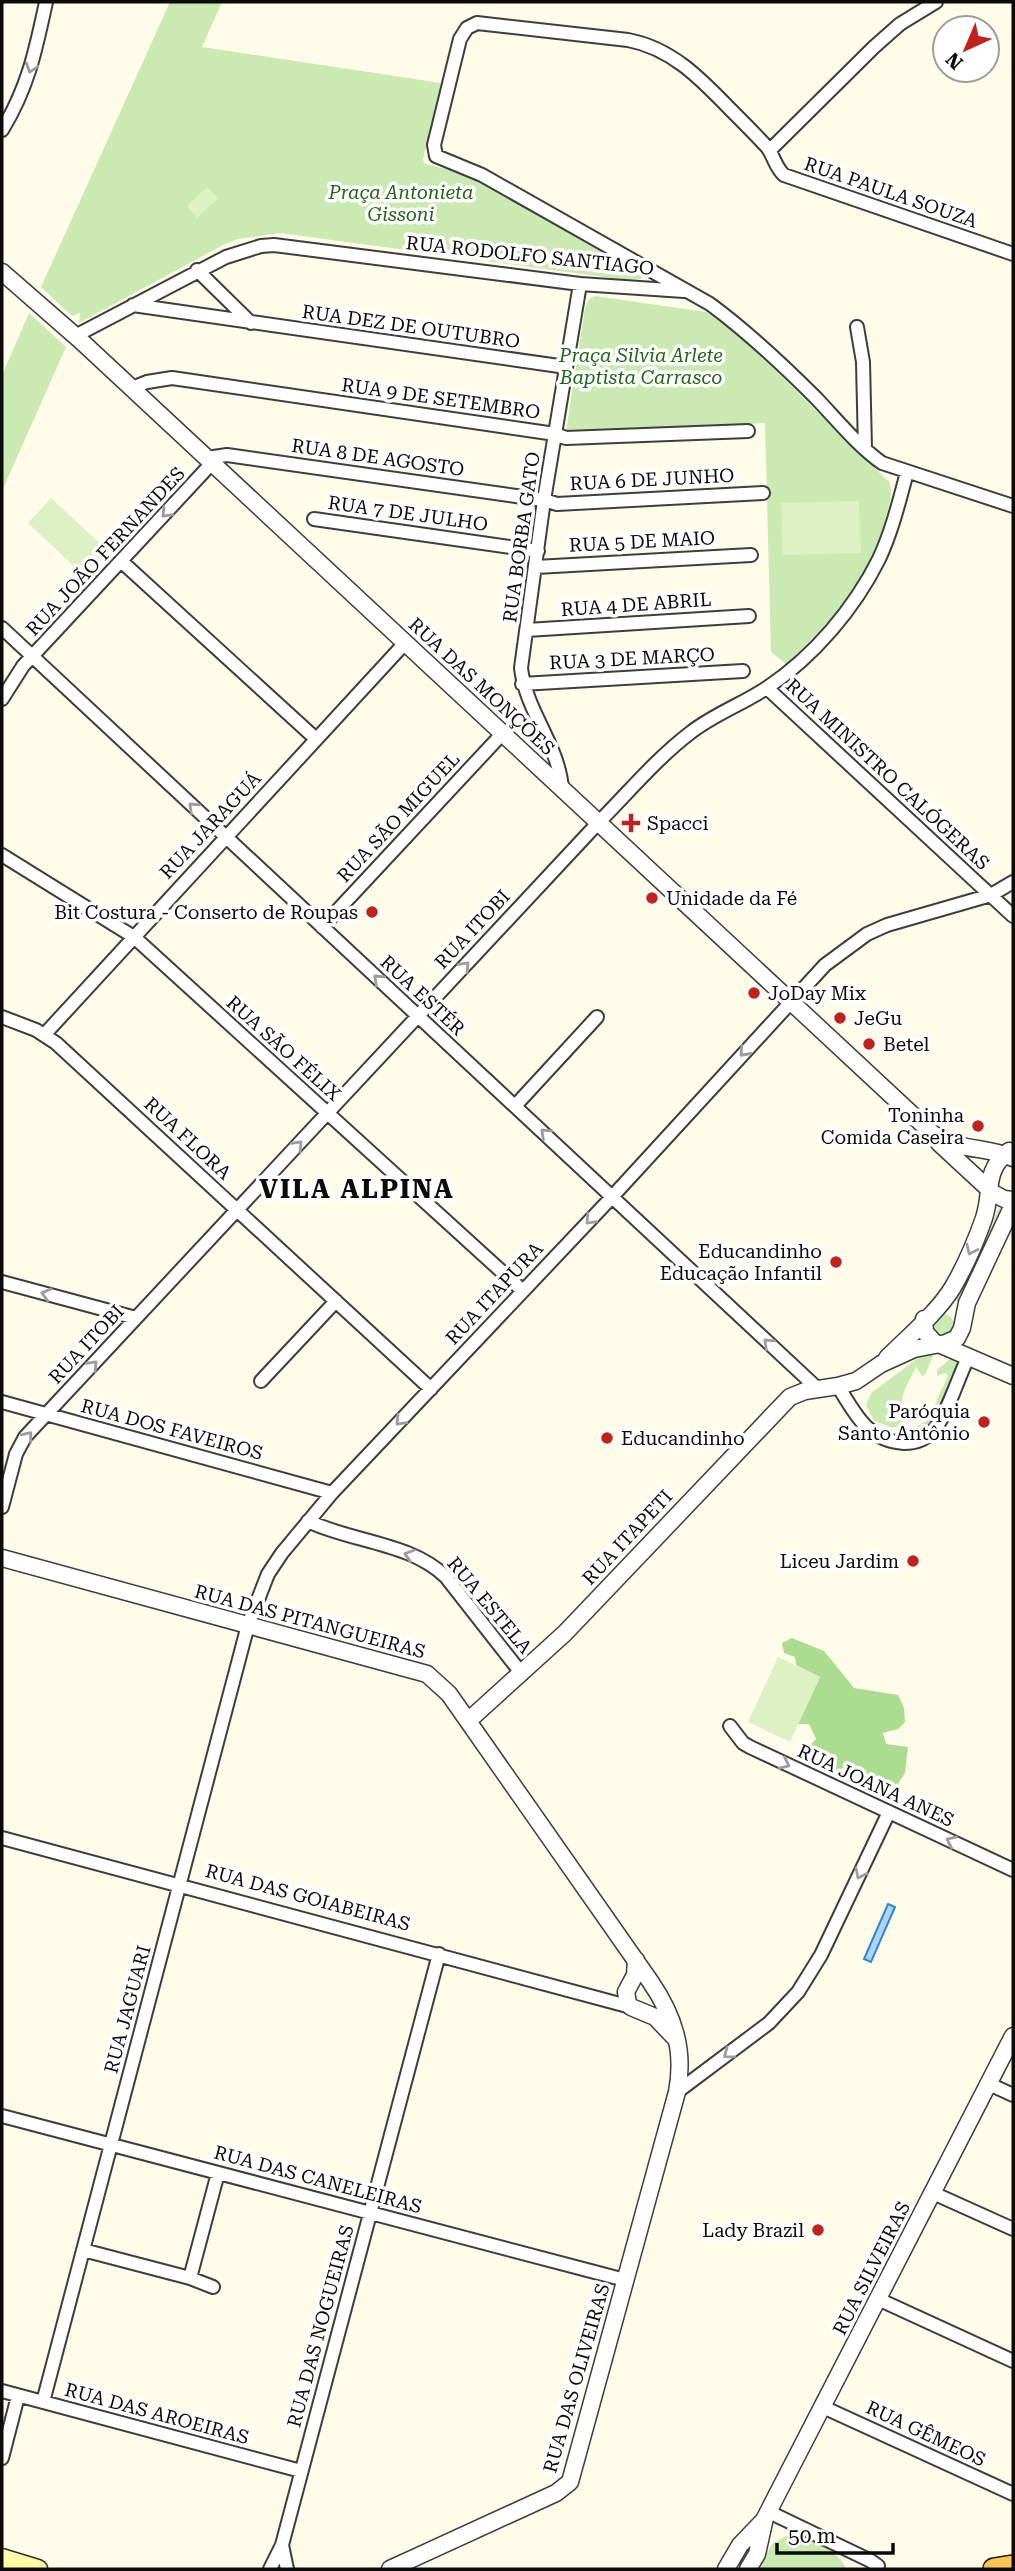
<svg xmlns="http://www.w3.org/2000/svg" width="1015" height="2571" viewBox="0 0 1015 2571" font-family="'Roboto Serif',serif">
<rect width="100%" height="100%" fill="#fffce9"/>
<!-- green -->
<path fill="#cbeab2" d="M170,2h52l-20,45 239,36 -18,77 2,4 42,10 173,96 3,4 -2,5 -14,1 -347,-47 -42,6 -13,5 -146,79 1,-10 -8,3 -31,-29z
M595,296l111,16 28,20 42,39 113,111c4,10 1,21 -2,31 -14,61 -56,110 -101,151l-15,-12 -6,-229 -198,11 -1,-2 19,-124 4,-9z
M29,313l37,34 -64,144v-116z
M999,1208l3,2 -43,93 -4,-3z
M932 1325a11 11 0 1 1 22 0a11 11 0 1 1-22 0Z
M926,1352h5l2,4 -8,19 -3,1 -6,-9c-4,9 -13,23 -14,33 -2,14 13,19 -9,28l-19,-7 -8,-16 5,-12z
M950,1359l9,2 1,3 -26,58c-6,8 -14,15 -24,12l1,-5 16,-8 21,-45 -2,-3 -9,3v-6z
M788,2535c19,2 52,15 58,34h-89l15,-25z"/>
<!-- forest -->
<path fill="#acdc90" d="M792,1638l32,13 30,37 44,7 6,13 1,14 -7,7 -15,4 3,11 22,3 -3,26 -11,17c-17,-3 -31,-11 -42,-24l-17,4 -34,-16 15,-15 -7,-15h-11l22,-47 -24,-12 -1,-8 -11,-4 -2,-10z"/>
<!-- pitch -->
<path fill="#def1c4" d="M207,187l11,11 -21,20 -10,-12z
M51,498l56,52 -24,25 -55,-52z
M859,501l2,52 -78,2 -2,-52z
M778,1657l42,20 -30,65 -42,-20z"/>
<!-- water -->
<path fill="#abd6f9" stroke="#2f85d3" stroke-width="2" d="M888,1904l7,3 -24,55 -7,-3z"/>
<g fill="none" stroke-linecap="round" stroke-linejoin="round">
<!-- minor casing -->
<g stroke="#3e3e3e" stroke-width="16">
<path id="minor" d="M2,130c26,-42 34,-81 44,-128
M770,150l104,-103 26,-23 36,-22
M1013,254l-229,-79c-9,-8 -10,-19 -17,-28 -12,-13 -25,-26 -38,-39 -29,-30 -58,-60 -101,-68l-151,-17 -10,5 -7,11 -26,106 2,11 46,19 228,129c38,28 73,61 106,94 21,22 41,47 66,65l131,43
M197,270l54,53
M133,305l433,62
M857,327l6,35 2,87
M75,336l151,-79 35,-11 13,-1 306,39 104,7
M132,388l15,-6 25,-4 383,56 11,4 182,-7
M207,458l20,-3 317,45 13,4 206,-11
M314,519l224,32
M121,561l195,178
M536,567l215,-12
M2,628l816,761
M527,630l222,-14
M522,684l221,-13
M767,688l246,228
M2,699l21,-33 189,-203
M562,789c-3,-44 -36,-77 -41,-121l23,-168 36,-216
M2,855l132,82 389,354
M322,927l180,-193
M2,1017l34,13 20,13 375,346
M44,1035l361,-392
M515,1106l82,-89
M2,1282l134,36
M261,1381l75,-80
M838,1386c17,28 30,55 66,57 11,0 22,-4 29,-12 14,-15 25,-54 35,-73
M2,1402l330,91
M2,1507l14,-53 9,-17 573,-614c30,-30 58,-64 92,-90 24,-19 53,-29 78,-46 46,-31 86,-78 111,-128 13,-28 20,-57 28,-87
M308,1521c43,21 102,21 138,56l76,97
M730,1726l13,17 7,4 263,123
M2,1838l629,169
M989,2084l24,11
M677,2092l92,-69 29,-31 23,-37 68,-143
M2,2116l623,164
M933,2193l80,36
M83,2250l107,28 23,9
M190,2278l28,-105
M878,2299l135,62
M2,2391l299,80
M43,2402l205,-777 20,-51 14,-21 50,-60 280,-296 213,-232 42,-31 20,-9 104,-30 22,-13
M823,2407l190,87
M2,2458l16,-62
M769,2512l102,49 7,5
M282,2545l5,24
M270,2569l12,-24 157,-591"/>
</g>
<!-- tertiary casing -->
<g stroke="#3e3e3e" stroke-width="19">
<path id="tertiary" d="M2,272l78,68 853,794c28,18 53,12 80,24
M939,1143l54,50 11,6 9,1
M924,1319l1,13 9,10 79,34
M887,1358c21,-21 51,-46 66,-71 12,-21 23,-46 31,-69 9,-27 -1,-47 25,-67
M2,1558l425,116 22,20 201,287c24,35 35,69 27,111l-107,390 -14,11 -166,76
M468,1721l97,-88 225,-236 15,-6 33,-5 18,-5 25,-17 33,-15 32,-6 11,-5 5,-10 5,-25 46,-98
M636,1960l-1,15 -9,17 2,11 3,4 24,10 20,21
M726,2569l14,-24 24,-25
M748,2569l9,-15 8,-36 248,-482"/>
</g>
<!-- secondary casing -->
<g stroke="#2d2d2d" stroke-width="21">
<path id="secondary" d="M2,2558l36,11"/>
</g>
<!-- trunk casing -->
<g stroke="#1c1c1c" stroke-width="24">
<path id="trunk" d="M994,2569l19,-3"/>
</g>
<!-- minor -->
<use href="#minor" stroke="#fff" stroke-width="12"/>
<!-- tertiary -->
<use href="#tertiary" stroke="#fff" stroke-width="16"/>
<!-- secondary -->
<use href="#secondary" stroke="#fffca4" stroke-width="18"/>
<!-- trunk -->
<use href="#trunk" stroke="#fdc652" stroke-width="21"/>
</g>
<!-- one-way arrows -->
<defs><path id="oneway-chevron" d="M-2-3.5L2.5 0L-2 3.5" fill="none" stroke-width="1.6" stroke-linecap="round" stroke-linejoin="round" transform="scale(1.75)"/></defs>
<g stroke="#9d9d9d">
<use href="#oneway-chevron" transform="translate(31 68) rotate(108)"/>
<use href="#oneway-chevron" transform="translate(166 513) rotate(133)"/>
<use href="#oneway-chevron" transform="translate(193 807) rotate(-137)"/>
<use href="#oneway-chevron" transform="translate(465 966) rotate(-47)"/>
<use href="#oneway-chevron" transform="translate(378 979) rotate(-137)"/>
<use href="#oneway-chevron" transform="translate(744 1052) rotate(132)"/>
<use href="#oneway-chevron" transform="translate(545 1133) rotate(-137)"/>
<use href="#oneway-chevron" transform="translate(298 1145) rotate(-47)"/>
<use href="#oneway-chevron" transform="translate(590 1220) rotate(133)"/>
<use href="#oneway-chevron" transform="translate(971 1250) rotate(115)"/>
<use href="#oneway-chevron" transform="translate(46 1294) rotate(-165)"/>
<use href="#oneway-chevron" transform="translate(768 1343) rotate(-137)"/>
<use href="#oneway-chevron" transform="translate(93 1365) rotate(-47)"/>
<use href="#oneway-chevron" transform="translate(400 1421) rotate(134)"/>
<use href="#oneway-chevron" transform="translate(28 1436) rotate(-51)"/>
<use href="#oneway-chevron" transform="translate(409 1555) rotate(-162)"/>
<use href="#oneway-chevron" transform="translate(785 1764) rotate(25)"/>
<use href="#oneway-chevron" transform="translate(951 1841) rotate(-155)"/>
<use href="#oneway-chevron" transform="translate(860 1874) rotate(116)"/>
<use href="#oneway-chevron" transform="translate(728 2054) rotate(143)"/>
</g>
<!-- markers -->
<g fill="#c0221e" stroke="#fff" stroke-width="2.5">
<path d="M627.5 812.5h7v7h7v7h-7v7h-7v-7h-7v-7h7z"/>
<circle cx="652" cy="898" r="7"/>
<circle cx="372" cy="912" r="7"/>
<circle cx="754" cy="993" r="7"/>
<circle cx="840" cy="1018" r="7"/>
<circle cx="869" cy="1044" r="7"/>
<circle cx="978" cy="1126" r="7"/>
<circle cx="836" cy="1262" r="7"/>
<circle cx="984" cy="1422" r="7"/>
<circle cx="607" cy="1438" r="7"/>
<circle cx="913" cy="1561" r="7"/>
<circle cx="818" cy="2230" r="7"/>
</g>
<g text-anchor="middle" stroke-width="7" stroke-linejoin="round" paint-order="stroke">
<!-- park labels -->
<g font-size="19" font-style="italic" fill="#236519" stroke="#fff">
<text x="401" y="199">Praça Antonieta<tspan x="401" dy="22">Gissoni</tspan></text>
<text x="641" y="362">Praça Silvia Arlete<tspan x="641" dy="22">Baptista Carrasco</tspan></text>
</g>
<!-- street labels -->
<g font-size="19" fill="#0b0b0b" stroke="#fff">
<text transform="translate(891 192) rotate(19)" y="7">RUA PAULA SOUZA</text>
<text transform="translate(530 255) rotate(6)" y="7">RUA RODOLFO SANTIAGO</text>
<text transform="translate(411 326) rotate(8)" y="7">RUA DEZ DE OUTUBRO</text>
<text transform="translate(441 398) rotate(8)" y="7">RUA 9 DE SETEMBRO</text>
<text transform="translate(378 457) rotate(8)" y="7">RUA 8 DE AGOSTO</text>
<text transform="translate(652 479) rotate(-3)" y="7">RUA 6 DE JUNHO</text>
<text transform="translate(408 513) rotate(8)" y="7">RUA 7 DE JULHO</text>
<text transform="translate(521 537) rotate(-82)" y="7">RUA BORBA GATO</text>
<text transform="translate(642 541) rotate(-3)" y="7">RUA 5 DE MAIO</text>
<text transform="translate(105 551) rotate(-47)" y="7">RUA JOÃO FERNANDES</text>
<text transform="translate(636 604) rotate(-4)" y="7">RUA 4 DE ABRIL</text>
<text transform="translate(632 658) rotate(-3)" y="7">RUA 3 DE MARÇO</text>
<text transform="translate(482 686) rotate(43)" y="7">RUA DAS MONÇÕES</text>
<text transform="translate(888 774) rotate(43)" y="7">RUA MINISTRO CALÓGERAS</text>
<text transform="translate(398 817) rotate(-47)" y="7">RUA SÃO MIGUEL</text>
<text transform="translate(210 825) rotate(-47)" y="7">RUA JARAGUÁ</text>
<text transform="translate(472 929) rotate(-47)" y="7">RUA ITOBI</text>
<text transform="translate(423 995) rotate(43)" y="7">RUA ESTÉR</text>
<text transform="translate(284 1048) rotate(42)" y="7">RUA SÃO FÉLIX</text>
<text transform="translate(188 1138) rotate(43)" y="7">RUA FLORA</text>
<text transform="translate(494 1293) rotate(-47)" y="7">RUA ITAPURA</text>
<text transform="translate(86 1344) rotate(-47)" y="7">RUA ITOBI</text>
<text transform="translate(172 1429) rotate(15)" y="7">RUA DOS FAVEIROS</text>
<text transform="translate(627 1537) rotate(-47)" y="7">RUA ITAPETI</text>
<text transform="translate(490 1605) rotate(50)" y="7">RUA ESTELA</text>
<text transform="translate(310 1621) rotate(15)" y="7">RUA DAS PITANGUEIRAS</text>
<text transform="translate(876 1785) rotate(25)" y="7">RUA JOANA ANES</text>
<text transform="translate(308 1897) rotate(15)" y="7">RUA DAS GOIABEIRAS</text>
<text transform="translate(127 2009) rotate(-75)" y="7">RUA JAGUARI</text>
<text transform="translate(318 2179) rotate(15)" y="7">RUA DAS CANELEIRAS</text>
<text transform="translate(871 2268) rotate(-63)" y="7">RUA SILVEIRAS</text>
<text transform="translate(320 2326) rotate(-75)" y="7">RUA DAS NOGUEIRAS</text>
<text transform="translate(576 2378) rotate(-74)" y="7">RUA DAS OLIVEIRAS</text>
<text transform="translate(157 2413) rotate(15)" y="7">RUA DAS AROEIRAS</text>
<text transform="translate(926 2433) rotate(25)" y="7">RUA GÊMEOS</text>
</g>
<!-- poi labels -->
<g font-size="19" fill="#0b0b0b" stroke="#fff" text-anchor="start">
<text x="647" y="830">Spacci</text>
<text x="666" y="905">Unidade da Fé</text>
<text x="358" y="919" text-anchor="end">Bit Costura - Conserto de Roupas</text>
<text x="768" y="1000">JoDay Mix</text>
<text x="854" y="1025">JeGu</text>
<text x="883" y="1051">Betel</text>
<text x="964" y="1122" text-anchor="end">Toninha<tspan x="964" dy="22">Comida Caseira</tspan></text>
<text x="822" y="1258" text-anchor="end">Educandinho<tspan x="822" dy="22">Educação Infantil</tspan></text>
<text x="970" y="1418" text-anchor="end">Paróquia<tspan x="970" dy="22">Santo Antônio</tspan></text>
<text x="621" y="1445">Educandinho</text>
<text x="899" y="1568" text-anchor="end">Liceu Jardim</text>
<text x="804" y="2237" text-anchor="end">Lady Brazil</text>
</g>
<!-- district labels -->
<g font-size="26" font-weight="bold" letter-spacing="2" fill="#0b0b0b" stroke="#fff">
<text x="357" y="1198">VILA ALPINA</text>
</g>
</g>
<!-- border -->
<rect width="1015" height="2571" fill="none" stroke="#0b0b0b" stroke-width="7"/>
<!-- north arrow -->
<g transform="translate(966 49) rotate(224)"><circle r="33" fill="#ffffff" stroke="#9d9d9d" stroke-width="2"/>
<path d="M0-5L12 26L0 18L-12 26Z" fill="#c0221e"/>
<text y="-10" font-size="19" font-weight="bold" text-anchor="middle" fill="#0b0b0b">N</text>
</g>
<!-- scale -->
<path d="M777 2543v10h116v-10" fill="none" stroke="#0b0b0b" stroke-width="3.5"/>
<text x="788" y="2543" font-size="21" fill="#0b0b0b" stroke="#ffffff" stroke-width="5" paint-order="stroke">50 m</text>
</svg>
